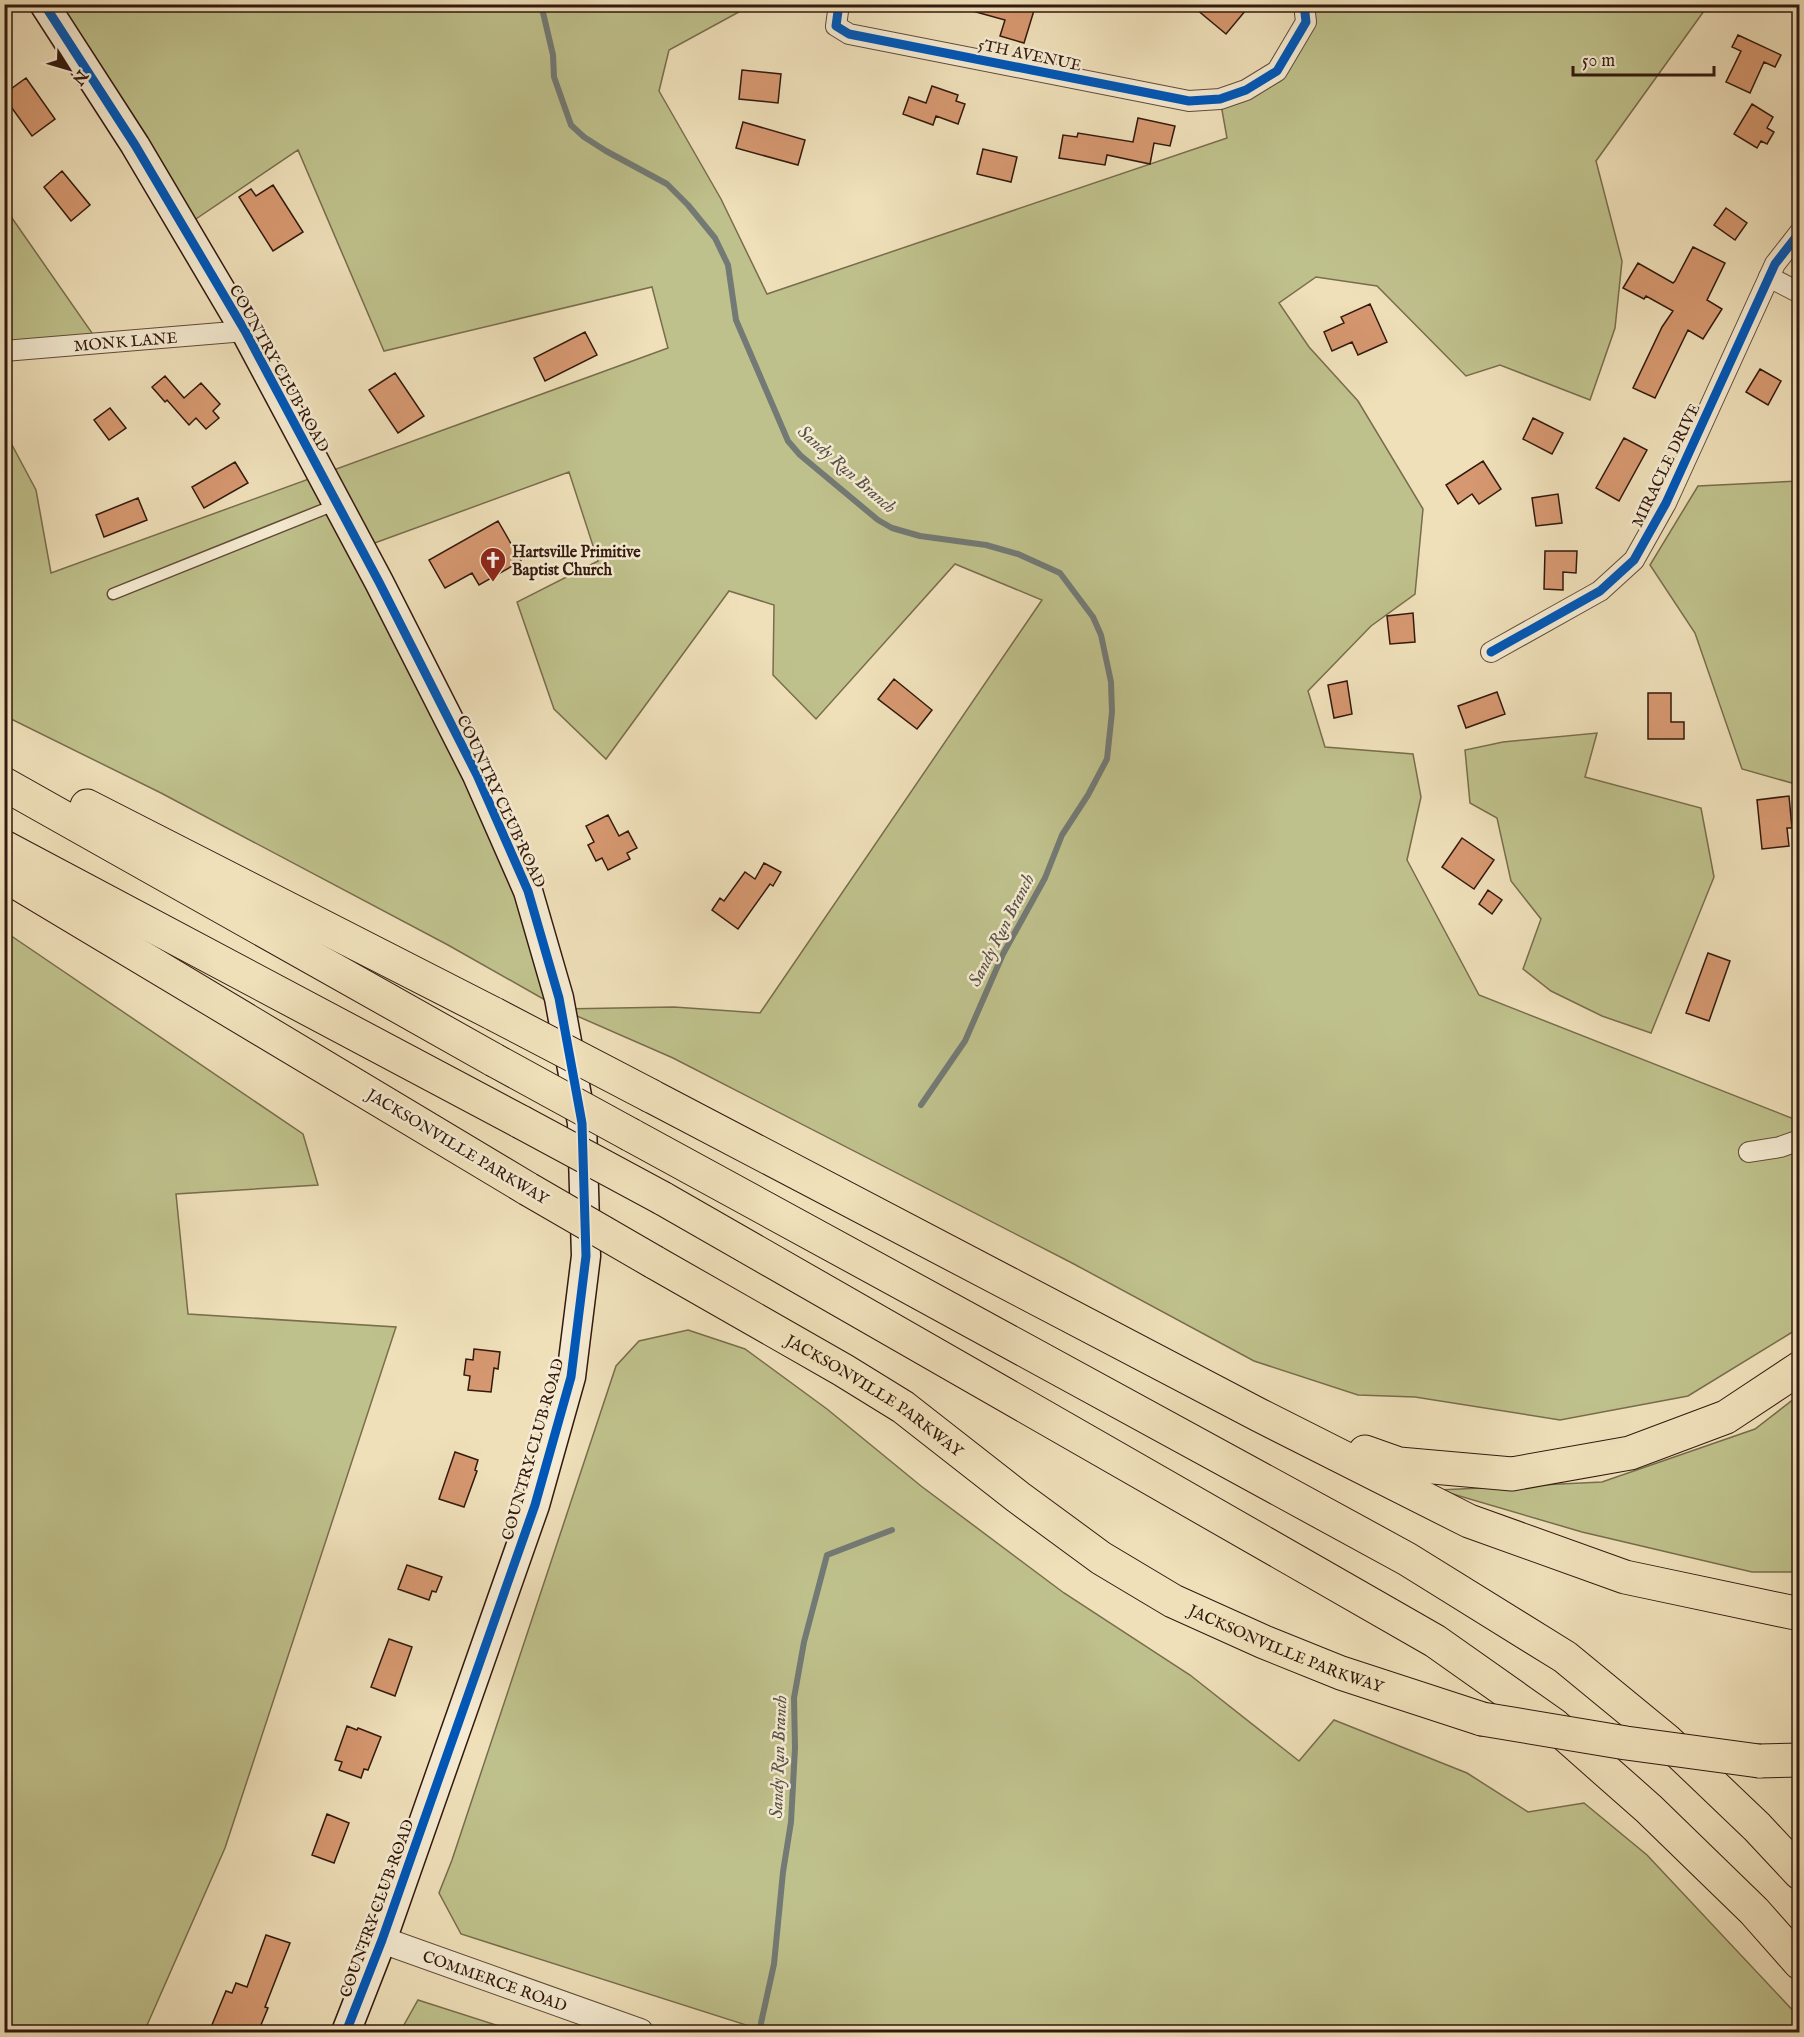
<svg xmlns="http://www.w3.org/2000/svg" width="1804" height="2037" viewBox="0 0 1804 2037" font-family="'IM FELL English',serif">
<rect width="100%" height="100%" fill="#efe0ba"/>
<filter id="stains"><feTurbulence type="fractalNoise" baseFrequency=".00333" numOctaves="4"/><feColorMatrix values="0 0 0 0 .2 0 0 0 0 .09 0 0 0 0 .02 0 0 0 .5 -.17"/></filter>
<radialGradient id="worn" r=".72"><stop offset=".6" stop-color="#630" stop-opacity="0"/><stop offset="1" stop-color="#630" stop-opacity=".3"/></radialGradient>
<!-- green -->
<path fill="#bfc18c" stroke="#796d4d" stroke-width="1.5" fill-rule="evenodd" d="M44,5h704v2l-79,43 -10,41 62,108 46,95 460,-156 -7,-39 57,-28 27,-66h418l-18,6 -108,150 26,100 -7,67 -25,72 -90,-35 -34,11 -89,-90 -61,-9 -37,26 30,44 49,54 65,108 -8,85 -44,32 -63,65 17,56 88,7 8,43 -14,63 72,135 320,126v207l-111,68 -128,24 -145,-23 -57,-2 -104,-34 -182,-98 -399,-205 -112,-49 -113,-64 -287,-152 -156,-77 -1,-286 32,60 15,83 617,-225 -16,-61 -268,64 -86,-201 -114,77zM569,472l29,89 -81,41 37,107 52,50 123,-168 45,14 -1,70 43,44 139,-155 87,36 -282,413 -86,-6 -113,2 -84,-234 -116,-227z
M5,208l94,135 -94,8z
M1799,481h1l-1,304 -57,-16 -47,-136 -45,-68 48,-79z
M1597,733l-12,44 116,31 13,69 -63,156 -49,-17 -51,-25 -28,-22 18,-50 -30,-38 -14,-63 -27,-15 -5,-53 38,-8z
M4,931l299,203 15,51 -142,9 12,120 208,13 -171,521 -81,184h-139z
M688,1330l57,19 82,60 94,77 143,107 126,82 109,86 35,-41 133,53 61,39 56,-9 63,52 152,162v15h-1031l-307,-98 -22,-41 13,-33 164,-494 23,-25z
M1799,1395v177h-47l-170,-40 -143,-42 163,-8 153,-53z
M418,2000l100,32h-118z"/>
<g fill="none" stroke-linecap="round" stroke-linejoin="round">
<!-- stream -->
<path stroke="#737a75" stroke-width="6" d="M541,4l12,51 1,22 17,48 13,12 22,14 61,33 21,21 27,33 13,27 8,55 52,121 12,14 78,65 14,8 28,8 66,9 32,9 42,19 33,44 8,18 10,47 1,30 -5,47 -19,36 -26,40 -17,43 -42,76 -38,87 -44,64
M761,2032v-9l13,-59 9,-92 8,-50 4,-74 -1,-50 10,-56 23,-87 65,-25"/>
</g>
<!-- building -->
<path fill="#d69870" stroke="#33190e" stroke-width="1.5" d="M966,4h70l-12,39 -24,-7 5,-16 -40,-11z
M1190,4h61l-25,30z
M1738,35l43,20 -6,12 -11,-5 -14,31 -24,-11 15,-31 -9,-4z
M742,70l39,4 -3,29 -39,-4z
M26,78l29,41 -23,17 -28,-39v-3z
M932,86l26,9 -2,6 9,3 -7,20 -22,-8 -3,9 -30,-11 6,-17 17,6z
M1752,104l21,13 -6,11 7,4 -7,12 -6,-3 -4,7 -23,-14z
M1138,118l37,8 -5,20 -16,-3 -4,21 -43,-9 -2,10 -46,-7 4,-23 14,2 1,-4 55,9z
M743,122l62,18 -7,25 -62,-17z
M983,149l34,8 -6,25 -34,-8z
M62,171l28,34 -19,16 -27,-34z
M273,185l30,47 -30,19 -34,-54 12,-8 5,7z
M1726,208l21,15 -12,17 -21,-15z
M1693,247l32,16 -18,37 15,9 -19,30 -15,-9 -33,68 -22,-10 29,-61 11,-16 -27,-15 -2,3 -21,-11 15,-25 35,20 2,-2z
M1370,304l17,38 -29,13 -6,-13 -20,9 -8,-19 20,-9 -3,-6z
M585,332l12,23 -52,26 -11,-23z
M1760,369l21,12 -13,24 -22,-13z
M395,373l29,43 -26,17 -29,-43z
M165,376l19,22 17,-15 19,21 -7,7 6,7 -13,11 -10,-11 -7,7 -22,-25 -2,2 -13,-15z
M110,408l16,20 -17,12 -15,-20z
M1533,418l30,15 -11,21 -29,-15z
M1624,438l23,12 -28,51 -23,-13z
M1483,461l18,28 -22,15 -7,-10 -14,10 -12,-19z
M235,462l13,21 -44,25 -12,-21z
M1558,494l4,29 -26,3 -4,-28z
M138,498l9,22 -43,17 -8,-22z
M498,521l23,40 -42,24 -7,-12 -27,15 -16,-28z
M1545,551h32l-1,22 -13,-1v18l-19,-1z
M1413,613l2,29 -25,2 -3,-28z
M894,679l38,31 -15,19 -39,-30z
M1347,681l5,33 -18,4 -6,-33z
M1497,692l8,22 -39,14 -8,-22z
M1648,693h23v29h13v17h-36z
M1789,796l3,32h-5l2,18 -27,3 -5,-49z
M608,815l11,21 9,-5 9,17 -10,5 3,6 -22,11 -6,-12 -6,3 -8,-16 6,-3 -8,-16z
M1462,838l32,22 -20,29 -32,-22z
M764,863l17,9 -8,14 -3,-2 -32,45 -26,-19 8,-12 4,3 21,-29 10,7z
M1488,890l14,10 -10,14 -13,-10z
M1708,953l22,8 -21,60 -23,-8z
M474,1349l26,3 -2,17 -4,-1 -3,24 -23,-2 2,-14 -6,-1 2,-16 7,1z
M455,1452l23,8 -3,10 2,1 -13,36 -25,-8z
M407,1565l35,12 -6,15 -4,-1 -3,9 -31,-11z
M389,1639l23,8 -17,49 -24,-9z
M347,1726l10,4 1,-2 23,9 -13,33 -4,-1 -3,9 -22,-8 3,-8 -7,-2z
M327,1814l22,9 -15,40 -22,-8z
M266,1935l24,8 -25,64 3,1 -10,24h-49l17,-41 6,2 4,-10 11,4z"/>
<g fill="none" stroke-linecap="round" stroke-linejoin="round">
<!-- service casing -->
<g stroke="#624b39" stroke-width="13">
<path id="service" d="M113,594l224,-90"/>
</g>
<!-- minor casing -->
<g stroke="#624b39" stroke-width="22">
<g id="minor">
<path d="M839,4l-3,22 13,8 340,67 31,-2 26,-9 31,-19 29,-49 -2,-18"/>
<path d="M1769,277l31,16"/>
<path id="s1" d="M4,351l241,-20"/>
<path d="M1491,652l109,-61 34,-31 32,-57 109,-239 25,-32"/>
<path d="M1749,1152l31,-5 20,-7"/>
</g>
</g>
<!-- tertiary casing -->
<g stroke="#624b39" stroke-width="28">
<g id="tertiary">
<path id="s2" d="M382,1940l258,92"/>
</g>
</g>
<!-- secondary casing -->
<g stroke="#33190e" stroke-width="31">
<path id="secondary" d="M44,4l91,141 110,186 134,251 98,193 51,116 31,107 23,125 4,133 -15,121 -36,128 -153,435 -36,92"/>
</g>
<!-- motorway casing -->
<g stroke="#33190e" stroke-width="35">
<g id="motorway">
<path d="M4,784l490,276"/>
<path d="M87,806l407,208"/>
<path d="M4,847l517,275"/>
<path d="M4,875l524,314"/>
<path d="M651,1096l608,319 210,106 156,56 175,37"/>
<path d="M631,1135l776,424 158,98 101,83 91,87 43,46"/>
<path d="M662,1198l773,443 119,84 95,84 105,102 46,52"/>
<path id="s3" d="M654,1262l189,108 60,37 115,90 83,61 72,43 91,41 77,31 141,46"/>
<path d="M1365,1452l34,12 113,10 118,-21 96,-36 74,-49"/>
<path d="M1759,1761l41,-1"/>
</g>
</g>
<!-- service -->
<use href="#service" stroke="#f5ebd2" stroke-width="10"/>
<!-- minor -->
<use href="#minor" stroke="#f5ebd2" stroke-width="20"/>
<!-- tertiary -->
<use href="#tertiary" stroke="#f5ebd2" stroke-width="26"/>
<!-- secondary -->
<use href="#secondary" stroke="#f5ebd2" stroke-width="28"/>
<!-- motorway -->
<use href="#motorway" stroke="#efe0ba" stroke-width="33"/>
<!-- motorway-bridge casing -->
<g stroke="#33190e" stroke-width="35" stroke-linecap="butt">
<path id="motorway-bridge" d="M494,1014l157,82
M494,1060l137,75
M521,1122l141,76
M528,1189l126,73
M1482,1719l144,24 133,18"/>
</g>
<!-- motorway-bridge -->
<use href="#motorway-bridge" stroke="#efe0ba" stroke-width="33"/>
<!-- cycleway casing -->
<g stroke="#f5ebd2" stroke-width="13">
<path id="cycleway" d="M44,4l91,141 110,186 134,251 98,193 51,116 31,107 23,125 4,133 -15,121 -36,128 -153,435 -36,92
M839,4l-3,22 13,8 340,67 31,-2 26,-9 31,-19 29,-49 -2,-18
M1491,652l109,-61 34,-31 32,-57 109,-239 25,-32"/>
</g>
<!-- cycleway -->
<use href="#cycleway" stroke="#0057b8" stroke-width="9"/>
</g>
<!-- icons -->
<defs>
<g id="church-pin" transform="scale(1.35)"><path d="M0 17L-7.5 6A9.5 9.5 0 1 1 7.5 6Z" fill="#8f2418" stroke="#f5ebd2"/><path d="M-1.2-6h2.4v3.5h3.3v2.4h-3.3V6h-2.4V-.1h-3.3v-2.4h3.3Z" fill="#fff"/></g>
</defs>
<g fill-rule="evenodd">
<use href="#church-pin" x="493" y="560"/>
</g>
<g text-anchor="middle" stroke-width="5" stroke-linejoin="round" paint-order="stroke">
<!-- street labels -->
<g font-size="16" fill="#33190e" stroke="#f5ebd2">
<text transform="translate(1030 54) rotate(12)" y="6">5TH AVENUE</text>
<text dy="6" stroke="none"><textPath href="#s1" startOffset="122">MONK LANE</textPath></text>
<text transform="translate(280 368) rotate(61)" y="6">COUNTRY CLUB ROAD</text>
<text transform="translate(1665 465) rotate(-64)" y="6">MIRACLE DRIVE</text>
<text transform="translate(502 801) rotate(65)" y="6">COUNTRY CLUB ROAD</text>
<text transform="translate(458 1146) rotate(31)" y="6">JACKSONVILLE PARKWAY</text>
<text dy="6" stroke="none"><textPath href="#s3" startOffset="258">JACKSONVILLE PARKWAY</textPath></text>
<text transform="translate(532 1449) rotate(-74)" y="6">COUNTRY CLUB ROAD</text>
<text dy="6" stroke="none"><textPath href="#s3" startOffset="744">JACKSONVILLE PARKWAY</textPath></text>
<text transform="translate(376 1908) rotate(-70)" y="6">COUNTRY CLUB ROAD</text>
<text dy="6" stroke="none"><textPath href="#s2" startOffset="120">COMMERCE ROAD</textPath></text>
</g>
<!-- poi labels -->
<g font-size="16" font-weight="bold" fill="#33190e" stroke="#f5ebd2" text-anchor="start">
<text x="512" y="557">Hartsville Primitive<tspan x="512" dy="18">Baptist Church</tspan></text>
</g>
<!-- water labels -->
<g font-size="18" font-style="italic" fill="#58524a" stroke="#f5ebd2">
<text transform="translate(847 469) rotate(41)" y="6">Sandy Run Branch</text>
<text transform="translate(1001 930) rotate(-63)" y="6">Sandy Run Branch</text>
<text transform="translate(778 1757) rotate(-88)" y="6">Sandy Run Branch</text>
</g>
</g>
<!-- margin -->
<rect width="1804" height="2037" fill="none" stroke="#efe0ba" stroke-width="24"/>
<rect x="6" y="6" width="1792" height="2025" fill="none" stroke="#33190e" stroke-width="3"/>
<rect x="12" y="12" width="1780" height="2013" fill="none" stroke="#33190e" stroke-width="1.5"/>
<!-- north arrow -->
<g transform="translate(69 69) rotate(127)" stroke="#f5ebd2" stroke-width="4.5" paint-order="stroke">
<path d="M0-4.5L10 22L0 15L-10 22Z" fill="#33190e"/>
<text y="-9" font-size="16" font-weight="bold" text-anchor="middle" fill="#33190e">N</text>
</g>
<!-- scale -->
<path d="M1573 66v9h141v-9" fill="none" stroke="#33190e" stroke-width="3"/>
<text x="1582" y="66" font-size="18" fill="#33190e" stroke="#f5ebd2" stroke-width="4.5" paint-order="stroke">50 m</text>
<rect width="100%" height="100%" filter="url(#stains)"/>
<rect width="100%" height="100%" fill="url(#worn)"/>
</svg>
